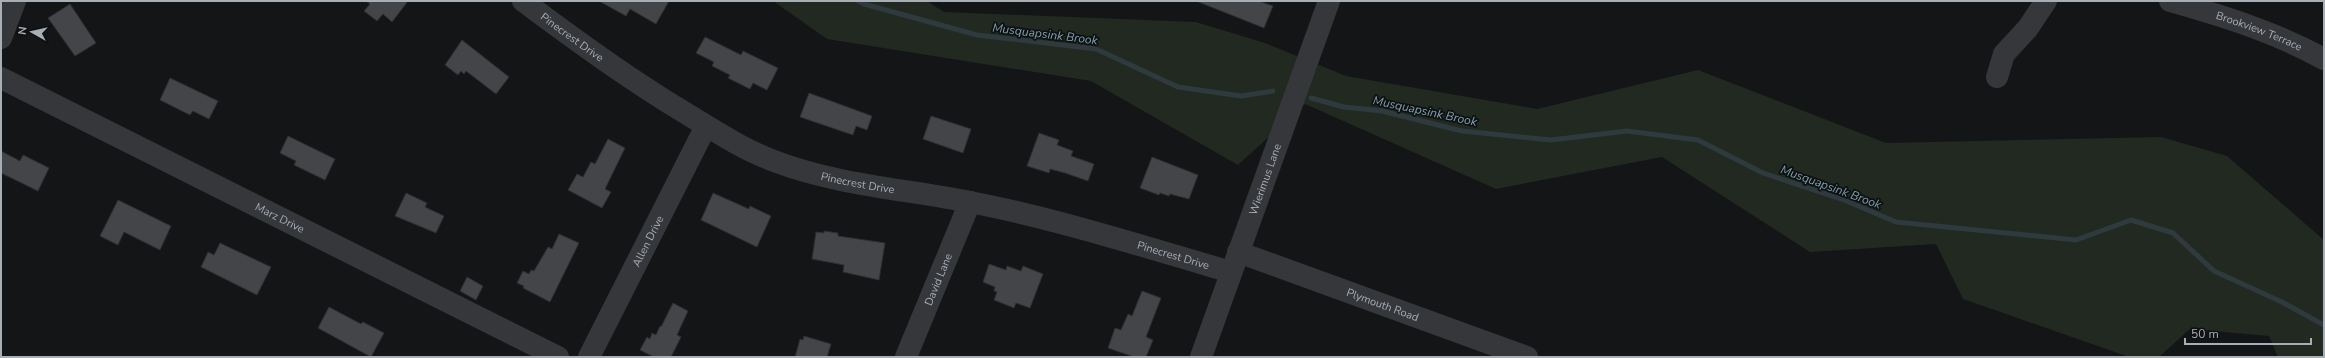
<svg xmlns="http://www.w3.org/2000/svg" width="2325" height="358" viewBox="0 0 2325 358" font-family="'Nunito Sans',sans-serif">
<rect width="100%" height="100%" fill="#141516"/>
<!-- green -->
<path fill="#212921" d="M773,1h154l17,11 252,10 69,21 81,33 191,33 161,-39 188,73 275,-6 66,19 97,84v117h-46l-9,-21 -79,-7 -31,28h-30l-166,-58 -27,-55 -126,8 -148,-95 -166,32 -191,-85 -67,61 -147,-84 -264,-42z"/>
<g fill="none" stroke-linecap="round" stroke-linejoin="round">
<!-- stream -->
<path stroke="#2e3a3e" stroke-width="5" d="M858,1l6,3 113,31 119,14 82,38 63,9 32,-5
M1311,98l33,9 38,4 80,20 89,9 76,-9 71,9 65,33 81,27 52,22 180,18 55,-20 42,13 41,38 68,31 42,23"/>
</g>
<!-- building -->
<path fill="#434549" stroke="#2e2f32" d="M366,1h42l-16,21 -9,-8 -6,7 -13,-10 6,-7z
M599,1h70l-13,23 -26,-15 -4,7z
M1196,1h63l14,5 -9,22z
M70,4l26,39 -21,13 -27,-38z
M705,37l36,18 2,-4 35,17 -11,22 -14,-7 -3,6 -22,-11 2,-3 -18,-9 2,-4 -18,-9z
M462,40l47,37 -13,17 -30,-23 -2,3 -3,-3 -3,4 -13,-10z
M170,78l48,23 -9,18 -16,-8 -3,4 -30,-15z
M809,93l63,23 -5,14 -11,-4 -3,9 -53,-18z
M931,116l40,13 -8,24 -40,-14z
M1039,133l20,7 -2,5 16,6 -2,5 23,8 -6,17 -23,-8 -15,-4 -1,4 -22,-7z
M288,136l47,23 -10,21 -31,-15 2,-4 -16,-8z
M608,139l17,9 -20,41 6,3 -9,16 -34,-18 9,-16 6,3 8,-15 4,2z
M1,151l19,10 3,-6 26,13 -11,23 -37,-18z
M1152,157l46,18 -9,24 -19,-5 -1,2 -9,-3 -1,2 -19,-7z
M406,193l21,10 -2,4 19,9 -8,17 -41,-17z
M713,193l36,16 1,-3 21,10 -14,31 -56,-27z
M118,200l53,26 -11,24 -36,-18 -6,13 -18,-9z
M824,231l14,2v3l47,7 -6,37 -36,-8 1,-7 -32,-6 4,-27 8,1z
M559,234l20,9 -29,59 -27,-14 1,-2 -7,-3 6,-12 6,3 2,-4 3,1 14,-24 4,2z
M220,243l51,24 -14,28 -56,-28 7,-15 6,3z
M989,264l17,6 1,-4 14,5 2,-5 20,8 -13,34 -14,-5 -2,5 -20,-8 3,-8 -3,-1 1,-4 -12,-5z
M467,277l16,9 -7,14 -16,-9z
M1142,291l19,7 -15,39 7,3 -7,17h-12l-26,-9 7,-20 6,2 7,-16 4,2z
M673,303l15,8 -11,24 4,2 -10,20h-17l-14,-7 7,-13 3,2 2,-6 4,2 4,-9 1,1z
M329,307l32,17 2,-2 21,11 -13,24 -53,-29z
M804,336l27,8 -4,13h-32l5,-18 3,1z"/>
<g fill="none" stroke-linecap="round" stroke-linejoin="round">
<!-- minor -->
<g stroke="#35373b" stroke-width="22">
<path id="s1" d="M523,1c55,41 110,81 169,116 26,16 53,33 82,44 63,24 130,28 196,41 88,17 175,45 261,70"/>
<path id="s2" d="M2170,1c53,15 105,31 154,58"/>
<path d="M1,38l14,-37"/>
<path d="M1997,77l7,-23 24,-26 18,-27"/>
<path id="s3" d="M1,78l557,279"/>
<path id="s4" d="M1238,252l289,105"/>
<path id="s5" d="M589,357l117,-231"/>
<path id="s6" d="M906,357l64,-155"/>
<path id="s7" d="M1201,357l128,-356"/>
</g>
</g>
<g text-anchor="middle" stroke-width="3.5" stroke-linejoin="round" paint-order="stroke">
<!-- street labels -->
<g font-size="11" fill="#a7aeb6" stroke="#0f1011">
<text dy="4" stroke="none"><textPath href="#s2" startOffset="94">Brookview Terrace</textPath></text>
<text dy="4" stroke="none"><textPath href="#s1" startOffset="61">Pinecrest Drive</textPath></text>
<text dy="4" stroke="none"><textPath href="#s7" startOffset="189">Wierimus Lane</textPath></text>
<text dy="4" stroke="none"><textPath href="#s1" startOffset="385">Pinecrest Drive</textPath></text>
<text dy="4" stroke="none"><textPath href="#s3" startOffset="312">Marz Drive</textPath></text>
<text dy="4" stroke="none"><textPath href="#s5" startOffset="130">Allen Drive</textPath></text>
<text dy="4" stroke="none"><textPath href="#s1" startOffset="709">Pinecrest Drive</textPath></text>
<text dy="4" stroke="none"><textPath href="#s6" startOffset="84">David Lane</textPath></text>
<text dy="4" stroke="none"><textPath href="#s4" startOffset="154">Plymouth Road</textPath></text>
</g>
<!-- water labels -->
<g font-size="12" font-style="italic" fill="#7ea2b0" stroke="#0f1011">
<text transform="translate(1045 34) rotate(7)" y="4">Musquapsink Brook</text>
<text transform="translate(1425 111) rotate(12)" y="4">Musquapsink Brook</text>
<text transform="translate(1831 187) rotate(20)" y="4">Musquapsink Brook</text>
</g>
</g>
<!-- border -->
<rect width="2325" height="358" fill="none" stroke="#a7aeb6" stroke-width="4"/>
<!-- north arrow -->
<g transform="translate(32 32) rotate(278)" stroke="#0f1011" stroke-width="3" paint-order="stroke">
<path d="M0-3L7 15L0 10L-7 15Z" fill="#a7aeb6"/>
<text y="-6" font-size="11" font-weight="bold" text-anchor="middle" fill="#a7aeb6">N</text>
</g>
<!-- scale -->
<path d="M2185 338v6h126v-6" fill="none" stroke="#a7aeb6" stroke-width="2"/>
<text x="2191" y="338" font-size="12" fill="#a7aeb6" stroke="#0f1011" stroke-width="3" paint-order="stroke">50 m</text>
</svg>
